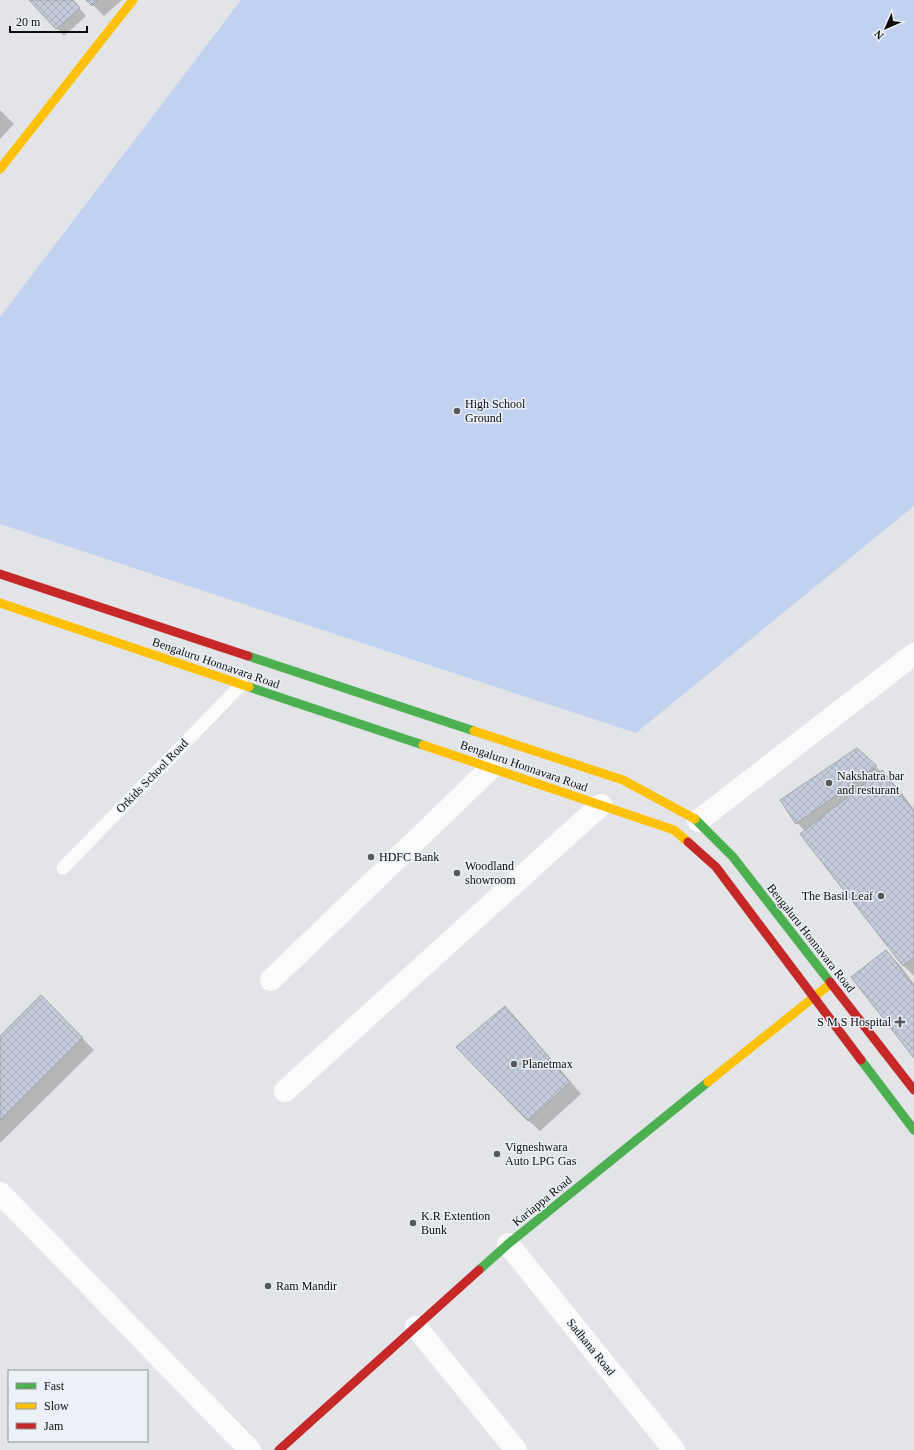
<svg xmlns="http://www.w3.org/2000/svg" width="914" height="1450" viewBox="0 0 914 1450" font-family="Georgia,serif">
<defs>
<pattern id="building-cross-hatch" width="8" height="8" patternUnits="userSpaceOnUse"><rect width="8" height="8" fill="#c4ccdb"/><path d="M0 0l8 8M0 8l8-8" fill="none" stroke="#a7aebb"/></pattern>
</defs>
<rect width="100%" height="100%" fill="#e2e4e7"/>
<!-- park -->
<path fill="#c1d2f1" d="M241,0h673v506l-278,227 -636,-209v-207z"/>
<!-- shadow -->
<path fill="#0003" d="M31,0h41l14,16 -22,20z
M88,0h34l-18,16z
M0,110l14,14 -14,15z
M857,749l39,37 18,23v167l-11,-11 -98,-134 -8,-8 -16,-23z
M886,952l12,11 16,21v72z
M41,997l53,53 -94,93v-105z
M505,1007l12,12 64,75 -41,37 -12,-11z"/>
<!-- building -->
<path fill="url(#building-cross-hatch)" stroke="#a2a4a6" d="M29,0h44l7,8 -24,21z
M86,0h12l-6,6z
M857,748l20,18 -81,58 -16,-24z
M882,770l32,42v145l-11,9 -103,-132z
M886,950l28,36v72l-63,-81z
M41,995l42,43 -83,83v-85z
M505,1006l65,76 -42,39 -72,-74z"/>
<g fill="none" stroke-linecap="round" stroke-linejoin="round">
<!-- lane -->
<path stroke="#fbfbfb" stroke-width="13" d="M63,868l179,-184"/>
<!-- street -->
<path stroke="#fbfbfb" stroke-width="22" d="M698,821l216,-167
M271,980l220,-212
M285,1091l316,-286
M0,1193l250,257
M508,1244l166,206
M416,1327l100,123"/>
<!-- fast -->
<path stroke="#4caf50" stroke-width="9" d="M248,656l226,75
M249,687l174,58
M695,819l38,38 97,125
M861,1060l53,70
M479,1270l29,-26 200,-162"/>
<!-- slow -->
<path stroke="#ffc107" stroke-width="9" d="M0,169l133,-169
M0,603l249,84
M474,731l149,49 72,39
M423,745l251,85 14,12
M708,1082l121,-97"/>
<!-- jam -->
<path stroke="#c62828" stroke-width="9" d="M0,574l248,82
M688,842l28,25 145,193
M830,982l84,108
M279,1450l200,-180"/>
</g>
<!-- markers -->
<g fill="#56585b" stroke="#ecf0f7" stroke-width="1.5">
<circle cx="457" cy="411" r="4"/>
<circle cx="829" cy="783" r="4"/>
<circle cx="371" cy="857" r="4"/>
<circle cx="457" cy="873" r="4"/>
<circle cx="881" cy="896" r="4"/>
<path d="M898 1016h4v4h4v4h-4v4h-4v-4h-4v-4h4z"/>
<circle cx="514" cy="1064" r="4"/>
<circle cx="497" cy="1154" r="4"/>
<circle cx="413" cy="1223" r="4"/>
<circle cx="268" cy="1286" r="4"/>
</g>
<g text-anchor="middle" stroke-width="3" stroke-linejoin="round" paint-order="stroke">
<!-- poi labels -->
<g font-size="12" fill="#0b0d0f" stroke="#ecf0f7" text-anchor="start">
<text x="465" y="408">High School<tspan x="465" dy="14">Ground</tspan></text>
<text x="837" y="780">Nakshatra bar<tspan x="837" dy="14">and resturant</tspan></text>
<text x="379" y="861">HDFC Bank</text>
<text x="465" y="870">Woodland<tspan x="465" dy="14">showroom</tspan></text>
<text x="873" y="900" text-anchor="end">The Basil Leaf</text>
<text x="891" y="1026" text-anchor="end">S M S Hospital</text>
<text x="522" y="1068">Planetmax</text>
<text x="505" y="1151">Vigneshwara<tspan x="505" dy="14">Auto LPG Gas</tspan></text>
<text x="421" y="1220">K.R Extention<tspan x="421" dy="14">Bunk</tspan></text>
<text x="276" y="1290">Ram Mandir</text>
</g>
<!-- street labels -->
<g font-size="12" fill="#0b0d0f" stroke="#ecf0f7">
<text transform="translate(216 663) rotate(19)" y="4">Bengaluru Honnavara Road</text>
<text transform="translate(524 766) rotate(19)" y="4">Bengaluru Honnavara Road</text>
<text transform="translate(152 776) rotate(-46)" y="4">Orkids School Road</text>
<text transform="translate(811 938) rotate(52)" y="4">Bengaluru Honnavara Road</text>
<text transform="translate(542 1201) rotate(-39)" y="4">Kariappa Road</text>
<text transform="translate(591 1347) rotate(51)" y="4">Sadhana Road</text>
</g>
</g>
<!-- legend -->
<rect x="8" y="1370" width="140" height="72" fill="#ecf0f7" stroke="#92959a"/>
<rect x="16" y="1383" width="20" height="6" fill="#4caf50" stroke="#92959a"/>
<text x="44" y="1390" font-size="12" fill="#0b0d0f">Fast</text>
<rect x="16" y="1403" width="20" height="6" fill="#ffc107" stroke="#92959a"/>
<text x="44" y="1410" font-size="12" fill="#0b0d0f">Slow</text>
<rect x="16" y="1423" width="20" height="6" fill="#c62828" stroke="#92959a"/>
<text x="44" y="1430" font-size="12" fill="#0b0d0f">Jam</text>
<!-- north arrow -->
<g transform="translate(886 28) rotate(225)" stroke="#ecf0f7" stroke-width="3" paint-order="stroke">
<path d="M0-3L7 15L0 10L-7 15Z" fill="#0b0d0f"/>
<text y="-6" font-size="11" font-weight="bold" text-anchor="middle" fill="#0b0d0f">N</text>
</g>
<!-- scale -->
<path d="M10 26v6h77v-6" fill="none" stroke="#0b0d0f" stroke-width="2"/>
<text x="16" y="26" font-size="12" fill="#0b0d0f" stroke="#ecf0f7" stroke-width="3" paint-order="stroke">20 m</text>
</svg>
